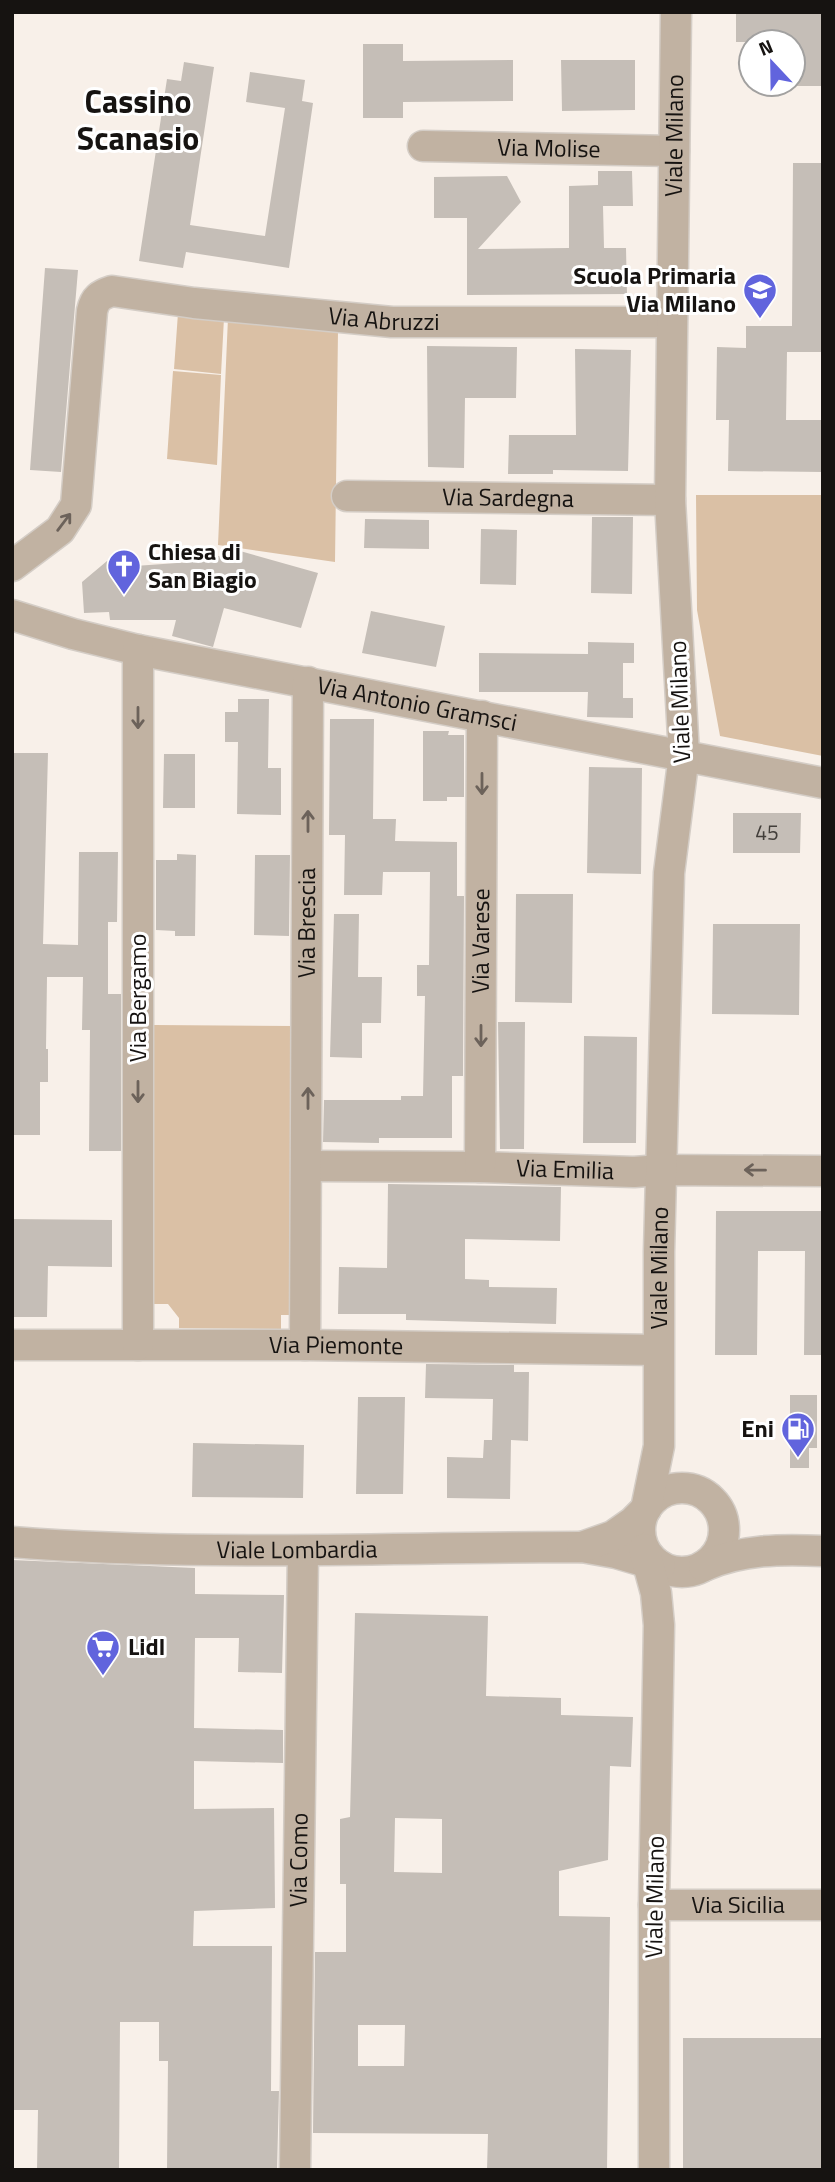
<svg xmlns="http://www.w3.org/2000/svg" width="835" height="2182" viewBox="0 0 835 2182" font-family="'Titillium Web',sans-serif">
<rect width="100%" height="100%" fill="#f8f0e9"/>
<!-- green -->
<path fill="#dac0a5" d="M178,313l46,5 -3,56 -47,-5z
M228,318l110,13 -3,231 -117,-17z
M173,371l48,4 -4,90 -50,-6z
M696,495h127v261l-103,-20 -23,-126z
M154,1025l139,1 -2,289h-10v14l-102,-1v-10l-11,-14h-16z"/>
<!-- building -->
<path fill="#c5beb7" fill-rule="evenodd" d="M736,12h87v74h-30v-44h-57z
M363,44h40v17l110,-1v41l-110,1v16h-40z
M561,60h74v50l-73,1z
M184,62l30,5 -24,158 75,11 20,-128 -39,-6 4,-30 55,8 -3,21 11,2 -24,165 -103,-16 -3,16 -44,-7 28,-182 14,2z
M793,163h30v189h-36l-1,68h37v52l-95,-1 1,-51h-13l1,-73 29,1v-22h46z
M598,171h34l1,35h-30l1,42h22l1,46 -160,1v-77h-33v-41l73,-1 14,26 -43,47 91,-1v-62l29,-1z
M45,268l33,2 -17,202 -31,-2z
M427,346l90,1 -1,51h-51l-1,70 -36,-1z
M575,349l56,1 -3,121 -75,-1v4h-45l1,-39h67z
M592,517h41l-1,77 -41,-1z
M365,519l64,1v29l-65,-1z
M481,529l36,1 -1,55 -36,-1z
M233,549l85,24 -17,55 -77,-20 -11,39 -41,-11 4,-16h-66l-1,-8 -25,1 -2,-31 25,-21 14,-1v7l70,-5 3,-12 36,9z
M371,611l74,15 -9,41 -74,-14z
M588,642l46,1v20h-11v35h10v20l-46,-1 1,-25h-109v-39l109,1z
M238,699h31l-1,69h13v47l-44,-1 1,-72h-13v-30h13z
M330,719h44l-1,100h23l-1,22 62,1v54h7l-1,180h-11v62h-73v5l-56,-1 1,-42h77v-4h22l2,-100h-8v-31h12l1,-93h-47l-1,23h-38l1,-60h-16z
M423,731h26l-1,4h16v62h-17v4h-24z
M12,753h36l-5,191 35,1 1,-93h39l-1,70h-9v72h13v157h-32l1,-121h-8l1,-53h-36l-1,72h2v33h-8v53h-28z
M164,754h31v54h-32z
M589,767l53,1 -1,106 -54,-1z
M733,813h68l-1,40h-67z
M177,854l19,1 -1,81h-20v-5l-19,-1v-70h21z
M255,855h35l-1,81 -35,-1z
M516,894h57l-1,109 -57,-1z
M334,914h25l-1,63h24l-1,46h-19v35l-32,-1z
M713,924h87l-1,91 -87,-1z
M498,1022h27l-1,127h-24z
M584,1036l53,1 -1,106h-53z
M388,1184l173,3 -1,54 -95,-2v40l24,1v7l68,1 -1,36 -150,-4v-6h-68l1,-47 48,1z
M716,1211h107v144h-19l1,-104h-47l-1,104h-42z
M12,1219l100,1v47l-64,-1 -1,51h-35z
M426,1364l88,1v7h15l-1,69 -17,-1 -1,59 -63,-1v-41l36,1 1,-18h8l1,-41 -68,-1z
M790,1395h27v53h-8v20h-19z
M358,1397h47l-2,97h-47z
M193,1443l111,2 -1,53 -111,-1z
M12,1560l183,8v26l89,1 -2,78 -44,-1 1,-34h-44l-1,90 89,2v33l-89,-2v48l80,-1 1,100 -81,3 -1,35h79l-1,145h8l-2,79h-110l1,-109h-9v-39h-39l-1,148h-82l1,-60h-26z
M355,1613l133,3 -2,80 75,2v17l72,2 -2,50 -21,-1 -2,94 -49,11v45l51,1 -3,253h-120l1,-36 -175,-1 2,-181h31v-68h-6v-65l10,-2zM395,1818l47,1v54l-48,-1zM358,2025h47l-1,41h-46z
M683,2038h140v132h-140z"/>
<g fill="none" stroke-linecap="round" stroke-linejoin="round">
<!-- minor casing -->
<g stroke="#d4cdc6" stroke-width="33">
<g id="minor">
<path id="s1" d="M423,146l251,5"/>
<path id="s2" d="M347,496l323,4"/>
<path id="s3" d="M12,566l48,-36 16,-25 16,-194c3,-13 8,-16 20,-20l82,12 198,19h279"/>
<path id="s4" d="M12,615l61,19 65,16 685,133"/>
<path id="s5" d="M308,1166l172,1 154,5 27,-2 162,1"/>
<path id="s6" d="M480,1167l2,-451"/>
<path id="s7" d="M12,1345h293l353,5"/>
<path d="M138,1345v-695"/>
<path id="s8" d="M305,1345l3,-663"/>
<circle cx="682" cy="1530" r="42"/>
<path id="s9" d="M12,1542c190,15 380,5 570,5l34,6 44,13"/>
<path id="s10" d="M582,1547l31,-11 20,-14 13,-13 13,-63v-194l10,-379 15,-118 -14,-255 6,-488"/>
<path d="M644,1549l12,44 3,32 -5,280v265"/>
<path d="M704,1566c38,-17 78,-17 119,-15"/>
<path id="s11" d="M654,1905h169"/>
<path id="s12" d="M295,2170l8,-619"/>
</g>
</g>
<!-- minor -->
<use href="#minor" stroke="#c1b2a2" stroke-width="30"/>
</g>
<!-- one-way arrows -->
<defs><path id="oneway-shaft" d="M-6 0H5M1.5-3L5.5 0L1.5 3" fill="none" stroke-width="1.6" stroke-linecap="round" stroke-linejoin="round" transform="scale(1.75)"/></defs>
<g stroke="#6c625a">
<use href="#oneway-shaft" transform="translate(64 522) rotate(-53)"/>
<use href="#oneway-shaft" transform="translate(138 718) rotate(90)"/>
<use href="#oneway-shaft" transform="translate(482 784) rotate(90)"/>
<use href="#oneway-shaft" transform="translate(308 821) rotate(-90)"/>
<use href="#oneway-shaft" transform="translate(481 1036) rotate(90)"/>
<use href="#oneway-shaft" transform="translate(138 1092) rotate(90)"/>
<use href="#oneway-shaft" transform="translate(308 1098) rotate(-90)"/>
<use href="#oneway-shaft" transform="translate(755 1170) rotate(-179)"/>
</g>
<!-- icons -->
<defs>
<g id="school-pin" transform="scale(1.75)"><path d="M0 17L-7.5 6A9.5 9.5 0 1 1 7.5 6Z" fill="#6164dd" stroke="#fff"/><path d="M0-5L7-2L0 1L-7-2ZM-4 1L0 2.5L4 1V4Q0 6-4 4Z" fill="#fff"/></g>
<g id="church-pin" transform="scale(1.75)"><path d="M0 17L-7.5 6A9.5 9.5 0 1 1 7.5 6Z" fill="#6164dd" stroke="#fff"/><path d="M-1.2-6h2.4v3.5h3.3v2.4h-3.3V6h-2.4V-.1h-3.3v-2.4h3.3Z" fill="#fff"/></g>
<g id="fuel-pin" transform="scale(1.75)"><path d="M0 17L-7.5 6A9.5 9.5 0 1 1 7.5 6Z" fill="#6164dd" stroke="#fff"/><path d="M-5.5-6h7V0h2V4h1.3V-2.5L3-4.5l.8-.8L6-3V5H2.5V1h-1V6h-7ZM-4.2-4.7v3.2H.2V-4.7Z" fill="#fff"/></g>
<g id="supermarket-pin" transform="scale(1.75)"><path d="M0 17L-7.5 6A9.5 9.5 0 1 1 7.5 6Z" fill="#6164dd" stroke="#fff"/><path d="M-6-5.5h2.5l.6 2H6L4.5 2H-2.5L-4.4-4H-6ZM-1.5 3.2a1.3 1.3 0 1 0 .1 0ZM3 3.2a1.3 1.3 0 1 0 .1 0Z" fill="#fff"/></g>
</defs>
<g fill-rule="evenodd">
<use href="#school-pin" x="760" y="290"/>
<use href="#church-pin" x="124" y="566"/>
<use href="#fuel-pin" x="798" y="1429"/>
<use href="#supermarket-pin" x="103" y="1647"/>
</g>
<g text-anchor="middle" stroke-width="6" stroke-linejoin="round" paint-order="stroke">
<!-- number labels -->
<g font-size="21" fill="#423e3a">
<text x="767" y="840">45</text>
</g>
<!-- street labels -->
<g font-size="24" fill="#161311" stroke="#fff">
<text dy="8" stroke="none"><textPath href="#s10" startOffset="1452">Viale Milano</textPath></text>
<text dy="8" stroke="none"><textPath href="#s1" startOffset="126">Via Molise</textPath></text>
<text dy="8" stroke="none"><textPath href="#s3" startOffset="588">Via Abruzzi</textPath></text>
<text dy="8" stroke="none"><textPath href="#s2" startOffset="161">Via Sardegna</textPath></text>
<text transform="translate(680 702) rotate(-92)" y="8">Viale Milano</text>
<text dy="8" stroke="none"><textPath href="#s4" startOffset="415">Via Antonio Gramsci</textPath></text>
<text dy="8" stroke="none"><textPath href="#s8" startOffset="422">Via Brescia</textPath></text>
<text dy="8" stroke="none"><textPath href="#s6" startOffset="226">Via Varese</textPath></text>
<text transform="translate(138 998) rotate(-90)" y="8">Via Bergamo</text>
<text dy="8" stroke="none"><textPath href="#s5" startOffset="257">Via Emilia</textPath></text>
<text dy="8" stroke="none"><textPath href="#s10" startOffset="318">Viale Milano</textPath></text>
<text dy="8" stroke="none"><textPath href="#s7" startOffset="324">Via Piemonte</textPath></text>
<text dy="8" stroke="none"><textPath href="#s9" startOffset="285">Viale Lombardia</textPath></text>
<text dy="8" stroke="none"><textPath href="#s12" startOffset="310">Via Como</textPath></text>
<text transform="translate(655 1897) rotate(-89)" y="8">Viale Milano</text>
<text dy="8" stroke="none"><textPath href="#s11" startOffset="84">Via Sicilia</textPath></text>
</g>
<!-- poi labels -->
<g font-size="24" font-weight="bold" fill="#161311" stroke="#fff" text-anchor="end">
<text x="736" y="284">Scuola Primaria<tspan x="736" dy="28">Via Milano</tspan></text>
<text x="148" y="560" text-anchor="start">Chiesa di<tspan x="148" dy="28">San Biagio</tspan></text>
<text x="774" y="1437">Eni</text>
<text x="128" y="1655" text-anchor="start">Lidl</text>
</g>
<!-- district labels -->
<g font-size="32" font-weight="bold" fill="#161311" stroke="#fff">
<text x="138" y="113">Cassino<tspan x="138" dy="37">Scanasio</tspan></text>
</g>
</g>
<!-- border -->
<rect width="835" height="2182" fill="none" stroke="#161311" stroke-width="28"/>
<!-- north arrow -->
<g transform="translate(772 63) rotate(338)"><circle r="33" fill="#ffffff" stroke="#a2a1a0" stroke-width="2"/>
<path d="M0-5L12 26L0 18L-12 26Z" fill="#6164dd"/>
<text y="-10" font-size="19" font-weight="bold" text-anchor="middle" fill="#161311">N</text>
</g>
</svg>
